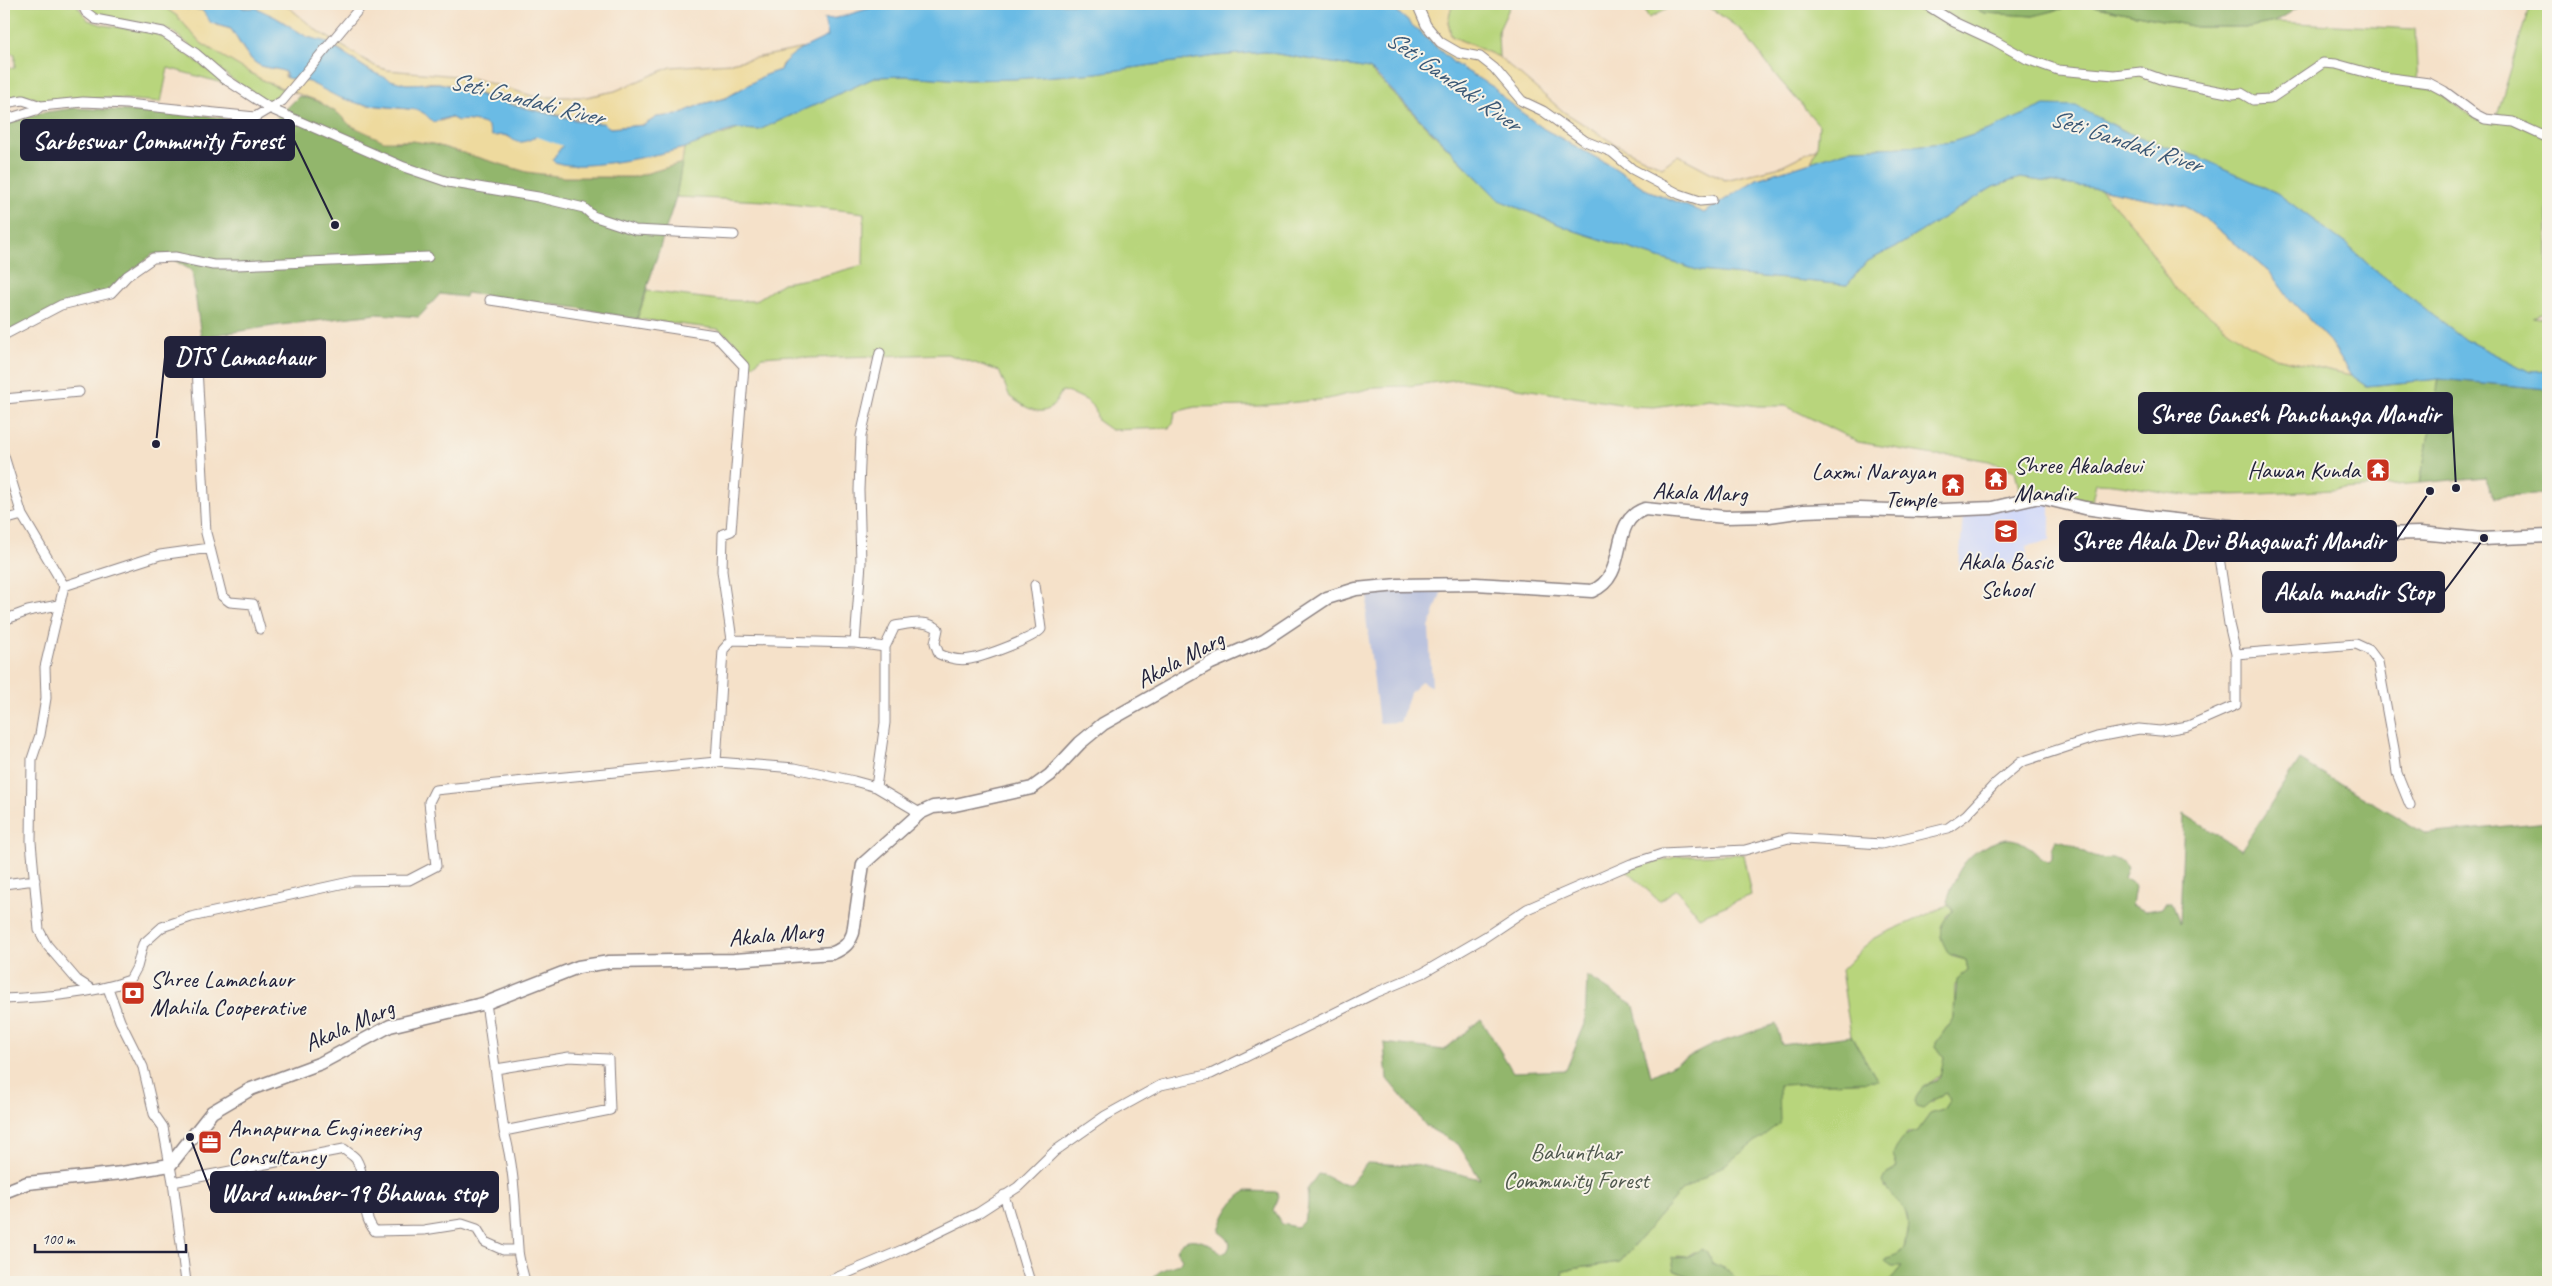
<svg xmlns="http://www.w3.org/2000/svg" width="2552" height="1286" viewBox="0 0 2552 1286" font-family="Caveat,sans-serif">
<rect width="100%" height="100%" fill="#f7f3e8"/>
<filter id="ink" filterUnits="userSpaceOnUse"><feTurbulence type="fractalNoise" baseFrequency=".02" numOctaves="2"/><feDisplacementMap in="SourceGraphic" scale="10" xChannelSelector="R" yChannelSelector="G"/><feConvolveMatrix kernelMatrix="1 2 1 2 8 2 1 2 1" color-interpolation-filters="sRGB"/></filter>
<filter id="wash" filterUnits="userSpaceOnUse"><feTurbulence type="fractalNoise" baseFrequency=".0096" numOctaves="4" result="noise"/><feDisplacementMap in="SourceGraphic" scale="20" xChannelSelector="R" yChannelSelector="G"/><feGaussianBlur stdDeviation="1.12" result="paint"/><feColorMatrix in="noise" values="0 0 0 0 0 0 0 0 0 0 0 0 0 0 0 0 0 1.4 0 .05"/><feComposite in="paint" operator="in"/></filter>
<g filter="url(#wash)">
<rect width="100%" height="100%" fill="#f5e1c9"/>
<!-- built -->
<path fill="#d1d9f9" d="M2024,502h26v39l-24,5 2,19 -37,-1 -32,4 4,-53z"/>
<!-- industrial -->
<path fill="#bbc3de" d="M1442,590l-13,38 3,59 -11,-6 -11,12 -10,29 -21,1 -13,-107 3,-24z"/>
<!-- green -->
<path fill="#b8d57c" stroke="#6d7c5c" d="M4,4h72l12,16 15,5 48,7 17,7 58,45 -58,-16 -7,34 -55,-4 -61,4 -16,-6 -25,1v-29h11v-14l-11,-1z
M87,4h73l17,12 24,27 65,39 18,8 -9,9 -7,3 -35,-22 -60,-48 -14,-6 -62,-10 -6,-4z
M1452,4h59l-13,28 1,25 -48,-21 -3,-14z
M1641,4h36l-28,14z
M1705,4h260l19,9 49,3 48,-12 116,23h53l25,-5 140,7 3,57 15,3 43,30 19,4 35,-119h18v308l-15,5 15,2v52l-18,1 -64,-32 -96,-74 -23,-21 -70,-52 -78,-36 -63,-20 -24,-13 -121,5 -39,13 -48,5 -52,2 -41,13 6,-14 2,-23 -41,-47 -37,-48z
M1265,52l104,17 130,131 76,31 125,40 147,14 19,-23 35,-18 92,-57 27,-9 80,11 41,46 32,52 103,71 75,17 16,11 72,-7 -19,104c-75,6 -151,13 -226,12 -33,0 -65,-12 -98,-12l-5,22 -70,-8 -6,-26 -26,-10 -34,-6h-21l-76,-13 -72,-36h-28l-49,-7 -55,8 -22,-1 -171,-27 -52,7 -33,1 -48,12 -71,7 -62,1 -20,5 -2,12 -4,4 -58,2 -13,-9 -3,-12 -9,-9 -17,-8 -7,-1c-3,4 -4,8 -6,11 -13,19 -32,4 -46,-5l-11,-26 -52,-17 -138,4 -18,-3 -29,2 -10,9 -16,-23 -18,-14 -81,-10 10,-28 72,9 36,1 28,-18 36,-6 44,-12 1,-52 -99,-12 -89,-4 8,-49 55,-19 20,1 117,-53 29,-1 59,4 50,-1 83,-6 119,-17z
M1743,854l8,41 -52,22 -22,-28 -18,12 -33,-31 53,-14z
M1948,905l5,6 -7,5 1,35 7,6 12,3 2,11 -13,14 -1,32 -18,26v3l8,11c0,17 -7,23 -21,29l9,17 3,-5 11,-5 3,8 -6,9 -13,4 -13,18h-9l-12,16 1,20 -10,5 -2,15 20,20 3,17 -4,23 -7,7 -11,3 16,8 -14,16h-150l-9,-11 -17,-8 -4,-10 -14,-1 -8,5 -9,-1 9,20h7l8,6h-139l2,-12 56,-8 61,-71 45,-27 53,-79 99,-4 -27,-45 -10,-66 33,-32z"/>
<!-- forest -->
<path fill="#92b66c" stroke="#5a6c54" d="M1965,4h339l-29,18 -25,5h-53l-116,-23 -48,12 -49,-3z
M299,96l19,5 21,13 11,11 46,17 16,-1 21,3 94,28 38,5h69l48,-14 -6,34 -39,122 -59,-11 -112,-15 -1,4 -25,-3 -21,23 -42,-3 -97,11 -79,12 -9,-66 -18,-11 23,4 1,-7 -45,-3 -44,36 -105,42v-208l36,-11 35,-5 126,7 58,8 14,-1z
M2439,379l109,10v104l-54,4 -9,-20 -65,6z
M2300,760l126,74 122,-12v460h-660l14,-16h-10l-7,-5c5,-6 15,-5 19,-13 2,-4 2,-11 3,-15 5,-30 -14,-29 -24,-51l4,-9 10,-5 -4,-14c5,-11 11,-22 24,-22l13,-18 13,-4 6,-9 -3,-8 -11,5 -12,10 -7,-2 -2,-5 9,-15 13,-5 4,-5 4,-19 -8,-11v-3l18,-26 3,-38 11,-8 -2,-11 -17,-6c-12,-20 -12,-28 4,-43l-6,-9c9,-29 17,-49 48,-60 9,-3 17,-5 26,0 11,5 16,15 27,20l4,-4v-9l4,-9c14,1 24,11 36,16 14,6 25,-2 36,11l-4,11 10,6 1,3 -3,18 13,6 18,-3 3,-5h6l8,20 4,-109 57,36z
M1587,976l47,30 17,70 61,-31 64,-21 6,21 69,-9 27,45 -99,4 1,38 -54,41 -45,27 -61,71 -56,8 -2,12h-412c6,-11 16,-14 29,-18l3,-5 -6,-9c12,-20 32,-7 46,3l6,-3c5,-8 -2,-13 -9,-18 3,-16 14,-34 28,-41l29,1 3,5 -6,13 9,14 15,3c12,-7 12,-25 10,-37l11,-16c13,1 18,12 32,10l17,-21 60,3 53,13 -22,-35 -31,-17 -40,-48 -3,-36 60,7 37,-31 32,53 53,-2 19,-46z
M1702,1249l6,4 4,10 17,8 9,11h-37l-27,-12 -2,-12 15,-1z"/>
<!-- sand -->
<path fill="#eeda9e" stroke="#887e6c" d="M160,4c15,0 28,3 42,6l14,15 15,4c8,12 16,31 30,37 8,3 17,2 24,6v5l24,5 51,22 58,6 23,11 10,-4 7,4 6,-1 21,3 11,13 9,-1 14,7c18,-2 36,-24 44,3l-11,15c15,13 110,-7 132,-12l-2,15 -48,14h-70l-37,-5 -94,-28 -21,-3h-28l-34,-16 -11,-11 -21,-13 -52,-19 -44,-26 -21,-13 -24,-27z
M238,4h47l31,26 59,36 12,4 82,7 67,20h50l29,-6 56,-24 59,-4 75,-15 -23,16 -2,6 -15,5 -39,23 -24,6 -25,11 -20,2 -13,8 -34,3c-11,-7 -63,-15 -80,-18 -31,-7 -59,-21 -90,-27 -12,-2 -23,2 -34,1 -30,-4 -52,-26 -76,-40 -7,-4 -15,-4 -22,-7 -12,-5 -23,-16 -36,-21 -11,-6 -26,-6 -34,-12z
M1383,4h69l-4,18 3,14 48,21 65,55 51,32 47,23 16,-12 47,25 52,-12 40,-20 -6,14 -54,17 -53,34 -57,-23 -34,-23 -69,-38 -35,-26 -16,-16 -38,-23 -63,-57z
M2100,189l85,17 19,12 65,53 19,26 42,45 21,33 -75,-17 -30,-15 -73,-56 -32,-52z"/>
<!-- water -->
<path fill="#6abbe5" stroke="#466e90" d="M179,4h59l5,4h13l19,9 32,20 17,4 46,30 21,9 15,4 33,-1 33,8 14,7 43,11 59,14h15l7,5 34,-3 13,-8 20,-2 25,-11 24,-6 39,-23 15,-5c5,-16 33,-26 48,-34l-4,-17 13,-1 47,-14h499l9,3 63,57 38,23 16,16 35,26 69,38 34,23 57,23 53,-34 95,-30 52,-2 48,-5 39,-13 54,-24 31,1 60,31 63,20 78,36 70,52 23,21 96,74 64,32 18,-1v18l-109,-10 -72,7 -16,-11 -21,-33 -42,-45 -19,-26 -65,-53 -19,-12 -85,-17 -80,-11 -27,9 -92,57 -35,18 -19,23 -147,-14 -125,-40 -76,-31 -124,-127 -6,-4 -104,-17 -49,4 -119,17 -83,6 -50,1 -59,-4 -29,1 -117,53c-6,0 -13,-1 -20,-1 -18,2 -37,14 -55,19 -22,6 -115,27 -132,12l11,-15 -4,-11c-14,-7 -24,6 -37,8 -8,1 -9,-3 -14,-6 -5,-2 -12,0 -16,0l-4,-10c-6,-4 -22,-7 -30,-5l-8,-4 -17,5 -8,-8 -7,-4 -58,-6 -22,-7 -29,-15 -22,-4 -2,-6c-7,-4 -16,-3 -24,-6 -13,-5 -22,-26 -30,-37l-20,-6 -9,-13 -15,-1z"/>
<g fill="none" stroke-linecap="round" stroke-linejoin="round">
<!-- river -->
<path stroke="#6abbe5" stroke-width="19" d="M527,123l56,20"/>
</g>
</g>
<g filter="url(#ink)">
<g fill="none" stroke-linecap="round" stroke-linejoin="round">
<!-- street casing -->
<g stroke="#8c8282" stroke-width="11">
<path id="street" d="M82,4l4,8 9,7 68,13 32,21 30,26 46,30 133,58 44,15 90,15 46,11 9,8 42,14 99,5
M1417,4l9,21 14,17 19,11 21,4 14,11 28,33 21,10 42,30 27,11 20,17 47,25 21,7 12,-1
M1925,4l29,18 41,19 32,18 31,11 56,5 27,-3 25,9 67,13 8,-1 12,7 17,-1 53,-36 13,1 47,13 46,6 15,8 31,23 10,5 28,3 35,16
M4,103l19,-3 18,6 -5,4 -32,10
M41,106l42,-4 44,2 128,13 27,-16 81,-97
M490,300l225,35 29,31 -13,165 -8,3 -1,37 10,69 -9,10 -7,112
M4,335l57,-30 50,-12 16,-17 26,-18 22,-1 38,8h24l191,-8
M4,399l75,-7
M4,456l18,59 42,71 -19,81 1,31 -6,37 -8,24 -1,83 8,88 8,15 30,35 14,9
M4,520l18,-5
M210,548l12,48 8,6 23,2 7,25
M64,586l96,-31 50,-7 -4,-15 -10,-184
M4,620l24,-9 30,-6
M732,640l123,3
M885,647l10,-21c14,-2 31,-7 43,3l-3,14 4,11c11,5 20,7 31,5 13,-2 65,-21 71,-30l-6,-44
M2236,654l120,-10 13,6 9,12 16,87 3,24 13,32
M876,787l9,-64v-76l-30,-4 6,-80 -2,-73 2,-54 19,-83
M4,884l31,-4
M108,988l12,33 23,46 11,47 9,13 10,55 13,100
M4,999c39,-2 89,-5 126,-19l7,-13 6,-23 19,-17 29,-10 163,-36 55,-1 27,-14 -7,-64 6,-12 281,-28 79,6 59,13 22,6 44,26
M486,1003l18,128c11,39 11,77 14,117 0,11 5,23 7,34
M496,1069l73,-12 39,2 2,51 -106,21
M173,1182l171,-33c3,3 9,6 12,10 13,22 2,53 19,72l49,-1 38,-6 15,5 8,13 18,8h15
M1004,1195l26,87
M826,1282l76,-32 76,-37 40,-26 37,-36 50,-35 56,-31 50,-11 164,-81 48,-20 62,-36 42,-28 104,-45 31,-10 83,-4 44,-12 92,6 67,-16 18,-13 29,-31 26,-22 76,-25 42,-8 21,2 28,-5 48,-21v-51l-7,-30 -15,-100"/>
</g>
<!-- secondary casing -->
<g stroke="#8c8282" stroke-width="15">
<path id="secondary" d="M4,1192l23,-9 95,-10 48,-8 42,-53 39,-23 70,-26 69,-37 96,-23 92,-36 31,-5 125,-2 99,-7c11,-5 16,-9 20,-20l10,-69 57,-51 13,-6 22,-2 77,-17 18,-13 30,-32 23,-19 108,-61 53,-23 63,-42 29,-9 42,-4 78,-1 116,7c39,-16 15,-70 53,-82l80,8 44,-1 35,-5 56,-2 61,2 71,-3 47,-11 46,11 63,9 109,12 45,1 37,5 81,-2 62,6 66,-3"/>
</g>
<!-- street -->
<use href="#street" stroke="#fff" stroke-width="9"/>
<!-- secondary -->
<use href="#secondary" stroke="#fff" stroke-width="12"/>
</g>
</g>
<!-- icons -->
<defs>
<g id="temple-square" transform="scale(1.25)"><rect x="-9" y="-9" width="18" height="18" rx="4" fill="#c8321e" stroke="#f7f3e8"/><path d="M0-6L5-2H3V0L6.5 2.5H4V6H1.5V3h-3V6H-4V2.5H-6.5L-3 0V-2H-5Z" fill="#fff"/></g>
<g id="school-square" transform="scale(1.25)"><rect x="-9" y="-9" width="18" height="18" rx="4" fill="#c8321e" stroke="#f7f3e8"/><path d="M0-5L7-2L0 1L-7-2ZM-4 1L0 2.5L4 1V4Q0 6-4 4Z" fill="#fff"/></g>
<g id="bank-square" transform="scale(1.25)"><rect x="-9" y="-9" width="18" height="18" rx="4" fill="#c8321e" stroke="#f7f3e8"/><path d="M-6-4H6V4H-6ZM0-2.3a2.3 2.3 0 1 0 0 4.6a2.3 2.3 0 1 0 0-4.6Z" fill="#fff"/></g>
<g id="office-square" transform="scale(1.25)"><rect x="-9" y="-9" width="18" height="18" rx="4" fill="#c8321e" stroke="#f7f3e8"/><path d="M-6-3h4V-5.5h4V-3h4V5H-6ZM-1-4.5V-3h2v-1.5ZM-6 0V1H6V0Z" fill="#fff"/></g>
</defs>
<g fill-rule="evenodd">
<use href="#temple-square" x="2378" y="470"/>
<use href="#temple-square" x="1996" y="479"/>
<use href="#temple-square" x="1953" y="485"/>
<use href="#school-square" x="2006" y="531"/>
<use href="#bank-square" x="133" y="993"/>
<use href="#office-square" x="210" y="1142"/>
</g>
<g text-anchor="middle" stroke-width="4" stroke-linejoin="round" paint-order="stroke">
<!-- poi labels -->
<g font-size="24" fill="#22223b" stroke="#f7f3e8" text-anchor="start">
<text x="2014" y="473">Shree Akaladevi<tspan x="2014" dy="28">Mandir</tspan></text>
<text x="2360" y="478" text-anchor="end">Hawan Kunda</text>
<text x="1936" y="479" text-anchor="end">Laxmi Narayan<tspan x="1936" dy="28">Temple</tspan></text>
<text x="2006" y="569" text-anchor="middle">Akala Basic<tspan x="2006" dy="28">School</tspan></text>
<text x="150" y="987">Shree Lamachaur<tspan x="150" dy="28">Mahila Cooperative</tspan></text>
<text x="228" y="1136">Annapurna Engineering<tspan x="228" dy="28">Consultancy</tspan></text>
</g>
<!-- street labels -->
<g font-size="24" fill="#22223b" stroke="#f7f3e8">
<text transform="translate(1700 492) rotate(2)" y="8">Akala Marg</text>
<text transform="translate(1180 659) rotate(-28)" y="8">Akala Marg</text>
<text transform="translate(776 934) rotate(-5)" y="8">Akala Marg</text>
<text transform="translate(349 1025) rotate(-24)" y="8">Akala Marg</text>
</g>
<!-- park labels -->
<g font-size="24" fill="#4f584e" stroke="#f7f3e8">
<text x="1576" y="1160">Bahunthar<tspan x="1576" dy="28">Community Forest</tspan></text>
</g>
<!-- water labels -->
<g font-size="25" font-style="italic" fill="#3b5876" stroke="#f7f3e8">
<text transform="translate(1454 80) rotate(35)" y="9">Seti Gandaki River</text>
<text transform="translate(527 98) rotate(14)" y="9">Seti Gandaki River</text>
<text transform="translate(2126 140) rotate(18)" y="9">Seti Gandaki River</text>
</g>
</g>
<!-- callouts -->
<path fill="none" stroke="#22223b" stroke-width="2" d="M335 225L294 140M156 444L165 357M2456 488L2452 413M2430 491L2396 541M2484 538L2444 592M190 1137L211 1192"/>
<g fill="#22223b" stroke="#f7f3e8" stroke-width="2">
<circle cx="335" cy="225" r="5"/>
<circle cx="156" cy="444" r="5"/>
<circle cx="2456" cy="488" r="5"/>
<circle cx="2430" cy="491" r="5"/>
<circle cx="2484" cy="538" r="5"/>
<circle cx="190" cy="1137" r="5"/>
</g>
<g fill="#22223b" stroke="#22223b" stroke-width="2">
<rect x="21" y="120" width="273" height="40" rx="5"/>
<rect x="165" y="337" width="160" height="40" rx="5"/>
<rect x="2139" y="393" width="313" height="40" rx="5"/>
<rect x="2060" y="521" width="336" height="40" rx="5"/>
<rect x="2263" y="572" width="181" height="40" rx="5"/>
<rect x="211" y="1172" width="287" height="40" rx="5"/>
</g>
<g font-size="25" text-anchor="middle" font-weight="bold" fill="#fff">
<text x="158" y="149">Sarbeswar Community Forest</text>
<text x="245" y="365">DTS Lamachaur</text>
<text x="2295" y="422">Shree Ganesh Panchanga Mandir</text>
<text x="2228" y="549">Shree Akala Devi Bhagawati Mandir</text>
<text x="2354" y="600">Akala mandir Stop</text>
<text x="354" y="1201">Ward number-19 Bhawan stop</text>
</g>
<!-- margin -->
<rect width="2552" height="1286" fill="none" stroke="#f7f3e8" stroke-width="20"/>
<!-- scale -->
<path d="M35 1244v8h151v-8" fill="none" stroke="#22223b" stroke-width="2.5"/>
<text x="42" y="1244" font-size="15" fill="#22223b" stroke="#f7f3e8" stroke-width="4" paint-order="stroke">100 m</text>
</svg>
